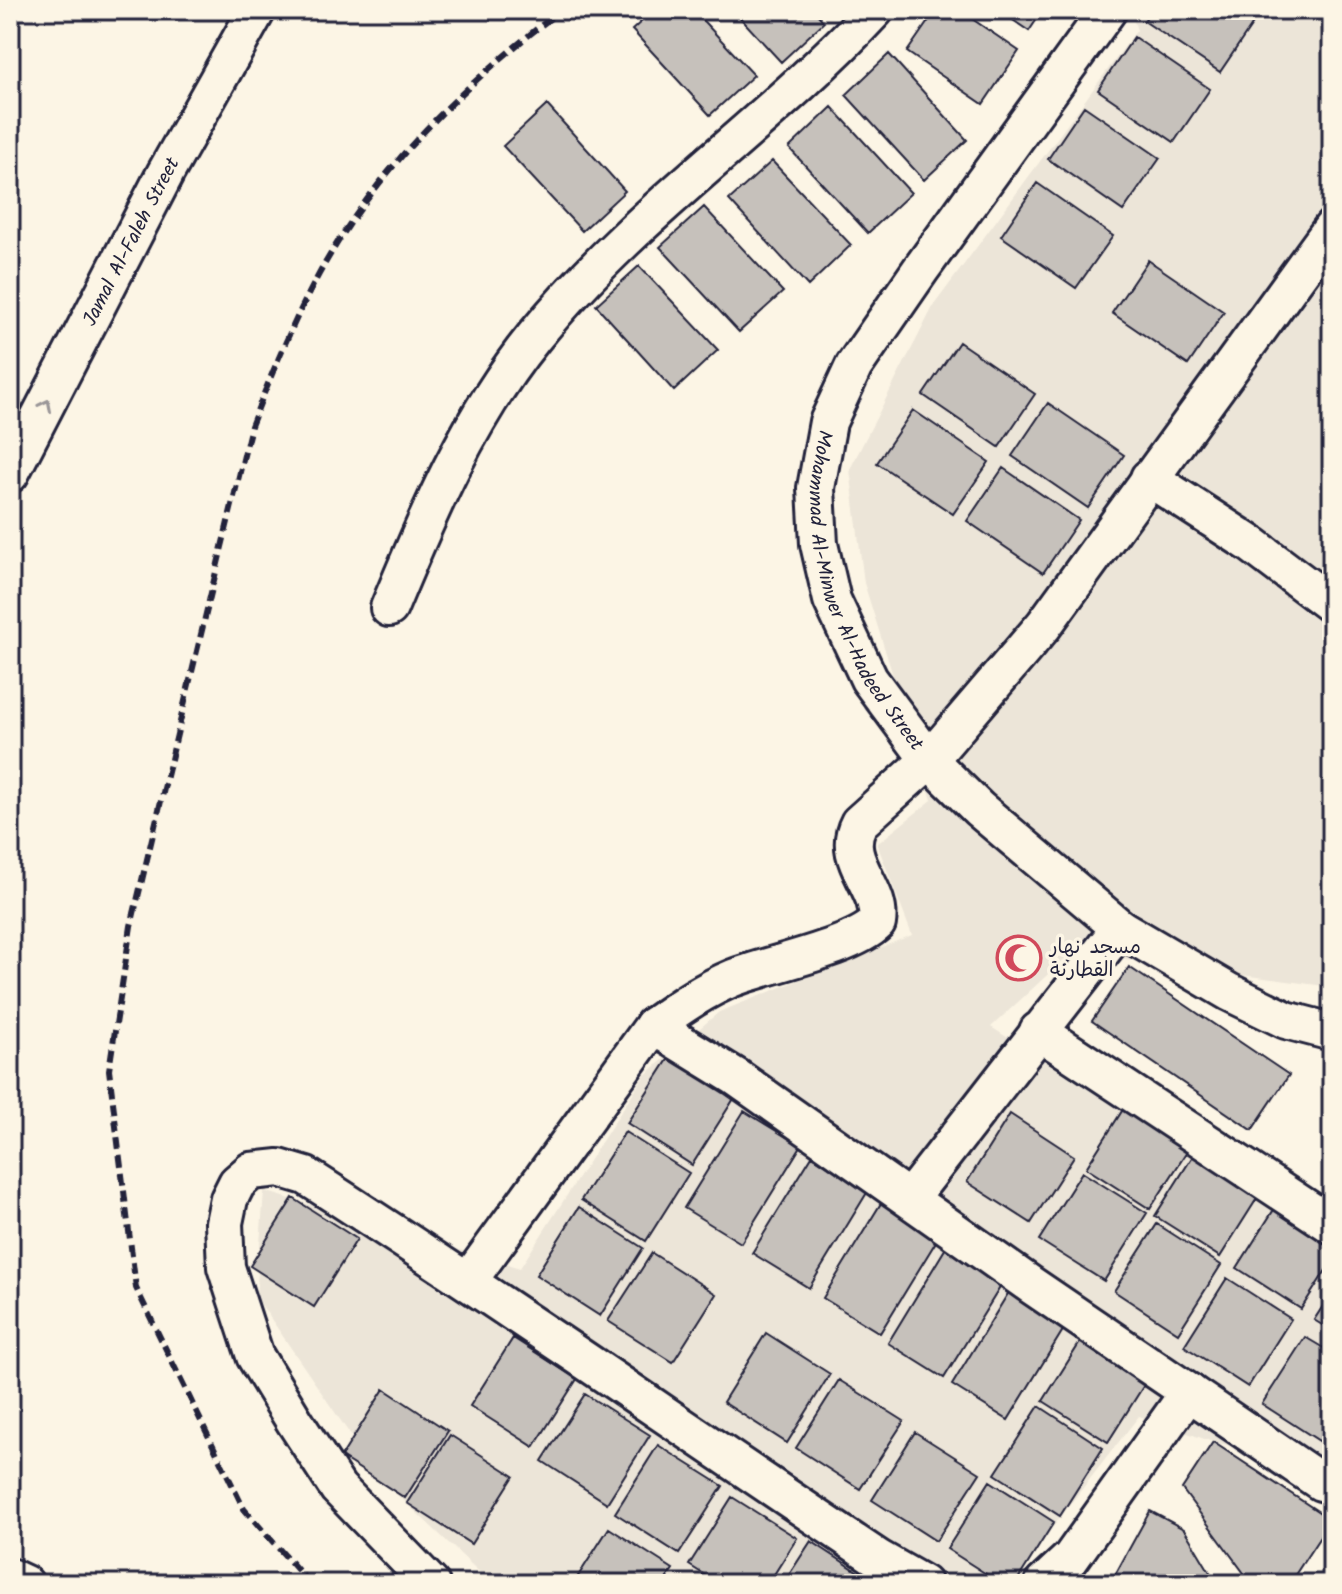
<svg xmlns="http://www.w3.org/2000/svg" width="1342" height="1594" viewBox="0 0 1342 1594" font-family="Kalam,'Playpen Sans Arabic',sans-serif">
<rect width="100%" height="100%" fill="#fcf5e5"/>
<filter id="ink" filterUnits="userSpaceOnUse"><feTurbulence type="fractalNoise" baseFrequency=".0125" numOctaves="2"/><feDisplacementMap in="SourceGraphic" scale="16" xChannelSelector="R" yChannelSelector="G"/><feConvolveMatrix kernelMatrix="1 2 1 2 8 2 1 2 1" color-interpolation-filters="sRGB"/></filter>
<g filter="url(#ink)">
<!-- built -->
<path fill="#ece5d8" d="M1130,10h202v977l-260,-35 -81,75 341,218v220l-119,-23 -74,-26 -131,168h-516l-112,-106 -124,-181 8,-106 256,77 124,-192 75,-64 193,-77 -35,-91 55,-44 -68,-217 -14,-114 84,-164 203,-275z"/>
<!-- building -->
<path fill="#c6c1bb" stroke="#22223b" stroke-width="2" d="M654,10h39l61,65 -44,40 -78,-85z
M733,10h81l10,12 -43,40z
M936,10h23l60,41 -36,53 -76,-52z
M998,10h45l-14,21z
M1151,10h91l14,9 -36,53 -76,-51z
M1134,37l76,52 -36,53 -76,-52z
M889,54l78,86 -43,40 -78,-85z
M547,105l78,86 -43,40 -79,-85z
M1084,106l76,52 -37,53 -75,-52z
M832,107l79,86 -43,40 -79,-85z
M772,161l79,84 -43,41 -79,-86z
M1037,183l76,53 -37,52 -75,-52z
M704,207l79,85 -44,40 -79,-85z
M1148,260l76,52 -36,53 -76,-52z
M639,266l79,84 -44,41 -78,-86z
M959,342l76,52 -36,53 -76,-52z
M1048,403l76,52 -36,53 -76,-52z
M913,410l76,52 -36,52 -76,-51z
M1003,468l76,52 -36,53 -76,-52z
M1129,967l160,108 -37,55 -160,-109z
M671,1055l64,42 -43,68 -65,-42z
M1129,1100l65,41 -44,68 -64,-41z
M744,1111l57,35 -60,97 -57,-35z
M1010,1114l64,42 -43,67 -64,-41z
M625,1132l64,41 -43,68 -65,-41z
M1198,1148l65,41 -43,68 -65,-41z
M812,1156l56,35 -59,97 -57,-35z
M1082,1172l65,41 -43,68 -65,-41z
M293,1198l64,41 -43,68 -64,-41z
M883,1200l57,35 -60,98 -57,-35z
M1280,1200l52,33v28l-31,48 -64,-41z
M579,1207l64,41 -43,68 -64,-41z
M1157,1224l64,41 -43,68 -64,-42z
M947,1246l57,35 -60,97 -56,-35z
M652,1253l64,41 -43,68 -65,-41z
M1227,1278l64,41 -43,68 -64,-41z
M1012,1287l56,35 -60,98 -56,-35z
M1332,1292v39l-18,-11z
M766,1333l64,41 -43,69 -64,-41z
M1086,1333l65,41 -43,68 -65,-41z
M1305,1337l27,16v84l-5,9 -65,-42z
M513,1338l64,41 -43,68 -64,-41z
M839,1380l65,41 -44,68 -64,-41z
M384,1389l64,42 -43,67 -64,-41z
M585,1394l65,41 -43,68 -65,-42z
M1039,1406l64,42 -43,68 -65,-42z
M915,1432l65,41 -44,68 -64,-41z
M450,1435l64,41 -43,68 -64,-41z
M1213,1442l118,78 -42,64h-37l-70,-95z
M658,1445l65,41 -44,68 -64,-41z
M990,1481l64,41 -39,62h-13l-55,-35z
M732,1497l65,41 -29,46h-49l-30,-19z
M1150,1511l34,18 33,55h-107z
M609,1528l64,41 -10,15h-90z
M811,1541l64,42 -1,1h-91z"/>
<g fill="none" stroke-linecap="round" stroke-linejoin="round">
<!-- minor casing -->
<g stroke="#22223b" stroke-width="42">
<g id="minor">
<path id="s1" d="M1108,10l-187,259 -67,97 -26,56 -12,66 3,56 13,56 37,79 60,81 50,49 141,119 109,64 57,28 46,12"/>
<path id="s2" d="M10,474l156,-302 91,-162"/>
<path d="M1149,478l102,66 81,61"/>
<path d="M389,608c39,-94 80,-191 145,-271 99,-123 234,-212 341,-327"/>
<path d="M653,1026c27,-19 49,-35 80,-48 36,-14 119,-30 144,-55 6,-36 -38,-62 -18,-100l70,-63 115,-135 288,-397"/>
<path d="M1038,1031l294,194"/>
<path d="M910,1198l210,-270"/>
<path d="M469,1280l184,-254 83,51 295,208 290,197 11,3"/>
<path d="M10,1577l15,7"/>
<path d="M431,1584l-93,-96 -43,-66 -40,-66 -29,-89 -2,-44 5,-24 8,-16 14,-12 28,-3 27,8c194,124 382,256 573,383l44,25"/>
<path d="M1043,1584l28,-26 118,-166"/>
</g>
</g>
<!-- minor -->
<use href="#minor" stroke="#fcf5e5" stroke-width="36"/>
<!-- rail -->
<path stroke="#22223b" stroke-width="6" stroke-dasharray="12 6" stroke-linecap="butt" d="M310,1584l-66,-75 -108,-221 -27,-218 22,-144 120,-500c27,-68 55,-137 96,-198 57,-86 133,-156 214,-218"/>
</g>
<!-- one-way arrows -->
<defs><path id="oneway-chevron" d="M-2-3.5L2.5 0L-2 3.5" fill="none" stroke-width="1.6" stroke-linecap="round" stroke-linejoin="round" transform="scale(2)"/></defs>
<use stroke="#9a9698" href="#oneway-chevron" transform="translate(46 405) rotate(-63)"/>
</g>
<!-- icons -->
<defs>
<g id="mosque-ring" transform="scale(2.3)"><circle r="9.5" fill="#fcf5e5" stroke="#d1495b" stroke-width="1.5"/><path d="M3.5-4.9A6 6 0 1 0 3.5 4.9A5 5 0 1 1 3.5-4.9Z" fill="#d1495b"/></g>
</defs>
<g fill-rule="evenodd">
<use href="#mosque-ring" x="1019" y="958"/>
</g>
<g text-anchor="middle" stroke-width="7" stroke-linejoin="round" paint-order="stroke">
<!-- street labels -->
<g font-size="20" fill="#22223b" stroke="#fcf5e5">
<text dy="7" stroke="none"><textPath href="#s2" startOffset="262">Jamal Al-Faleh Street</textPath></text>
<text dy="7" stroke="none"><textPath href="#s1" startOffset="680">Mohammad Al-Minwer Al-Hadeed Street</textPath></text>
</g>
<!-- poi labels -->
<g font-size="20" fill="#22223b" stroke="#fcf5e5" text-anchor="start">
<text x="1050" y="953">مسجد نهار<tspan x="1050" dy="23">القطارنة</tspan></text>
</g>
</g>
<!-- margin -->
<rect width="1342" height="1594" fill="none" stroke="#fcf5e5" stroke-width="40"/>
<rect x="20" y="20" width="1302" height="1554" fill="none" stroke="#22223b" stroke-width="3" filter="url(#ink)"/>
</svg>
